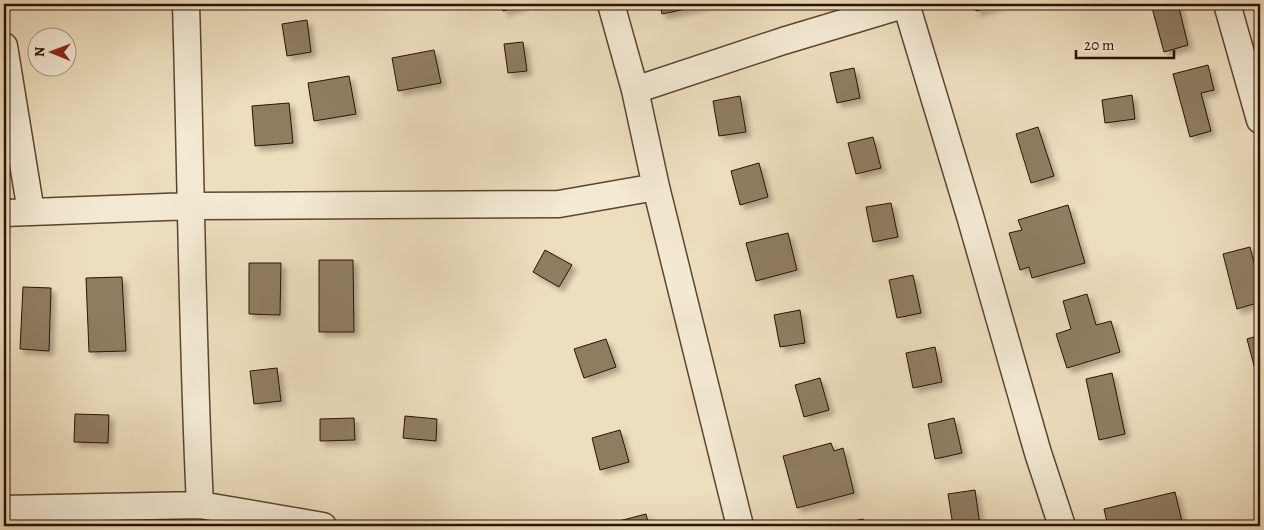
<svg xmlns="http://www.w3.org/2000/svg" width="1264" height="530" viewBox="0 0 1264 530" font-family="Alegreya,serif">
<defs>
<filter id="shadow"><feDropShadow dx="4.5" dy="4.5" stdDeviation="2.5" flood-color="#0004"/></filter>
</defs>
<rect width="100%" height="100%" fill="#eddebd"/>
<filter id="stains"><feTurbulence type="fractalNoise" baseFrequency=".004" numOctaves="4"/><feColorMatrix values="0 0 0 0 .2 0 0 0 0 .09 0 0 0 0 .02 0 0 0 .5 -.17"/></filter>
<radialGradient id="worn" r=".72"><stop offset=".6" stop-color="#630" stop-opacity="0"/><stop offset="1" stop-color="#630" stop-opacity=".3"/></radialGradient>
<!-- building -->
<path fill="#8f7d62" stroke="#2a1300" filter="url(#shadow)" d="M501,4h23v1l-21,6z
M660,4h50l-48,10z
M974,4h30l-28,7z
M1151,4h27l10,41 -24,7z
M307,20l4,32 -24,4 -5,-32z
M523,42l4,29 -19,2 -4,-29z
M434,50l7,33 -43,8 -6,-33z
M1208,65l6,25 -13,3 10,38 -21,6 -17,-63z
M854,68l6,30 -23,5 -7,-30z
M349,76l7,38 -42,7 -6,-38z
M1132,95l3,24 -30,4 -3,-23z
M740,96l6,36 -27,4 -6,-35z
M289,103l4,40 -38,3 -3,-40z
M1038,127l16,49 -23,7 -15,-49z
M873,137l8,31 -25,6 -8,-31z
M759,163l9,34 -28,8 -9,-34z
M891,203l7,34 -25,5 -7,-35z
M1068,205l17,58 -53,15 -3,-11 -9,3 -11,-37 13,-3 -4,-10z
M788,233l9,37 -41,11 -10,-38z
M1250,247l10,39v16l-23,7 -14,-55z
M545,250l27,15 -13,22 -26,-15z
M319,260h34l1,72h-35z
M249,263h32l-1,52 -31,-1z
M913,275l8,38 -24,5 -8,-38z
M122,277l4,74 -37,1 -3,-74z
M23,287l28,1 -2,63 -29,-2z
M1087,294l9,31 15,-4 9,31 -53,16 -11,-34 15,-5 -8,-28z
M800,310l5,33 -25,4 -6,-32z
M1260,335v53l-13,-49z
M606,339l10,28 -32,11 -10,-29z
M935,347l7,35 -29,6 -7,-35z
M277,368l4,33 -27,3 -4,-33z
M1112,373l13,61 -26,6 -13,-61z
M820,378l9,32 -25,7 -9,-32z
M75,414l34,1 -1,28 -34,-1z
M405,416l32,3 -1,22 -33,-3z
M354,418l1,22 -35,1v-22z
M954,418l8,35 -27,6 -7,-35z
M620,430l9,32 -29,8 -8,-32z
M831,443l3,8 9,-3 11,45 -57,15 -14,-52z
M975,490l5,35 -27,1 -5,-32z
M1175,492l8,34h-75l-4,-17z
M646,514l3,12h-29l-1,-5z
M863,519l2,7h-28l-1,-1z"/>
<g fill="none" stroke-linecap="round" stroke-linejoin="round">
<!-- street casing -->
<g stroke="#5b462f" stroke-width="29">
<path id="street" d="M186,4c5,167 6,334 14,501
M611,4l24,86 21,97 84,339
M1227,4l33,116
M4,46l27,166
M635,90l148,-49 123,-37 64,212 68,237 24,73
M4,213l188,-7 367,-2 97,-17
M4,509l196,-4 123,21"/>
</g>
<!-- street -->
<use href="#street" stroke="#f3ead4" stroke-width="26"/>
</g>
<!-- margin -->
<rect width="1264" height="530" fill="none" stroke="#eddebd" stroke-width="20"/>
<rect x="5" y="5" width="1254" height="520" fill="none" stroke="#2a1300" stroke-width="2.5"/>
<rect x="10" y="10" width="1244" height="510" fill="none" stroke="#2a1300"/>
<!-- north arrow -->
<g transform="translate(52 52) rotate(271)"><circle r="24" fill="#f3ead4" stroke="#a3947f"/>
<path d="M0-4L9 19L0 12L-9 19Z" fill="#8f2418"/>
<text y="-8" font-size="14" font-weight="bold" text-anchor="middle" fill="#2a1300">N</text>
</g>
<!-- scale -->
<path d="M1076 50v8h98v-8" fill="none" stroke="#2a1300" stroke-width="2.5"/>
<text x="1084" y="50" font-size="15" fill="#2a1300" stroke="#f3ead4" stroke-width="4" paint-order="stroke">20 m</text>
<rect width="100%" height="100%" filter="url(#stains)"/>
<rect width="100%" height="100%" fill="url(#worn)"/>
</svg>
